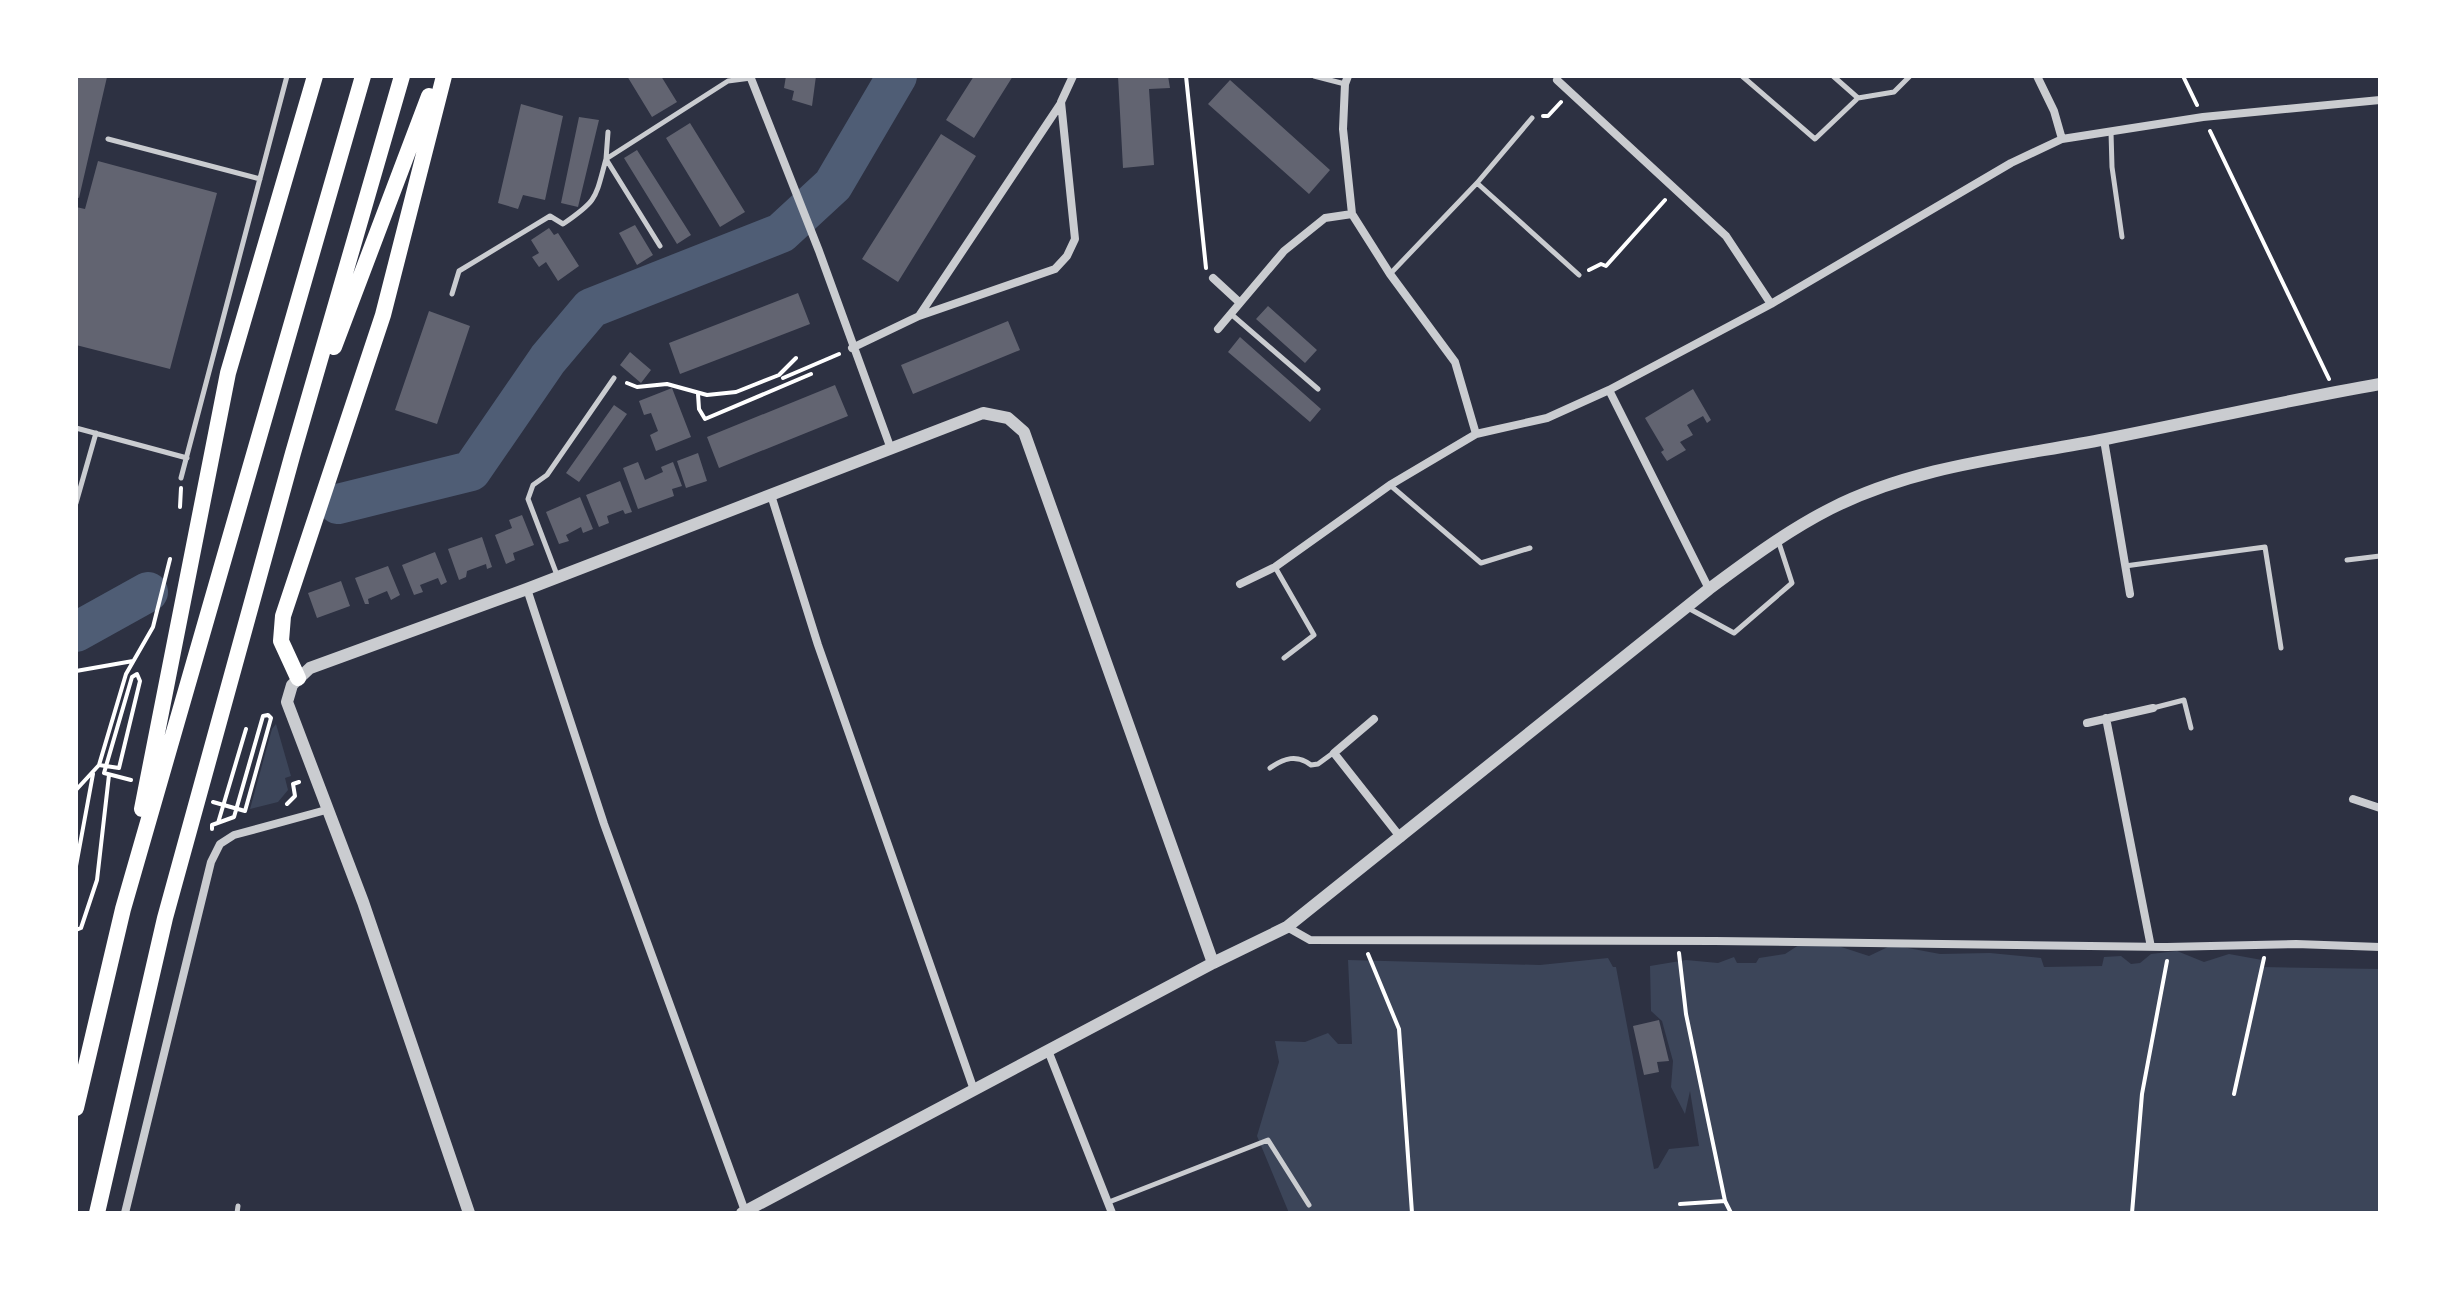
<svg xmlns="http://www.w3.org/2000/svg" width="2456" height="1289" viewBox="0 0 2456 1289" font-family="Mulish,sans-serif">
<rect width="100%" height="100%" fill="#2d3142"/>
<!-- green -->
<path fill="#3c4559" d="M276,724l15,52 -6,2 3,12 -10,12 -28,7 22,-80z
M1802,943h27l40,13 23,-11 48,9 50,-1 51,5 3,9 58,-1 2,-9 17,-1 10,8 9,-1 11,-9 26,-3 27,11 25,-8 33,6 -1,7 119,2v244h-1091l-32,-77 22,-74 -4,-21 30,1 23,-9 10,11h14l-4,-84 192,5 68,-7 5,9h3l38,202 4,-1 11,-19 30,-3 -9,-55 -5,23 -14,-27 2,-26 -11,-40 -11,-10 -1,-45 36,-6 32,3 16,-6 3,6h19l3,-5 26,-4z"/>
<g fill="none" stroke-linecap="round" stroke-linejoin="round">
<!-- river -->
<path stroke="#4f5d75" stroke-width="40" d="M338,504l133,-33 77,-112 43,-51 190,-75 52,-48 64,-109
M76,632l72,-40"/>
</g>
<!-- building -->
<path fill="#626471" d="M76,76l31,1 -28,121 -3,-1z
M627,76h34l16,26 -25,15z
M786,76h30l-4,30 -20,-6 2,-9 -10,-3z
M974,76h39l-39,62 -28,-18z
M1118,76h50l2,12 -21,1 5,76 -31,3z
M1230,80l100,90 -21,24 -101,-90z
M521,104l42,12 -18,84 -22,-5 -5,14 -20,-6z
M579,117l20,3 -21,87 -17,-4z
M690,123l55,89 -25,15 -54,-89z
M941,134l35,22 -78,126 -36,-23z
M637,150l54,85 -14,9 -53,-86z
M98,161l119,32 -47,176 -94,-24v-138l9,2z
M635,225l18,30 -16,10 -18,-32z
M549,228l5,7 4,-2 21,33 -21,15 -12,-19 -7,5 -7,-10 7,-4 -8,-13z
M798,293l12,31 -130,50 -11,-31z
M1268,306l49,44 -12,13 -49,-44z
M429,311l41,15 -33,98 -42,-14z
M1008,321l12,29 -107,44 -12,-29z
M1240,337l81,72 -11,13 -82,-70z
M630,352l21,18 -10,13 -21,-18z
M835,385l13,31 -129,52 -12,-31z
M672,388l19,49 -35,14 -6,-16 8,-4 -7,-18 -7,2 -5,-14z
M1693,389l18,31 -4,3 -4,-7 -16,9 6,10 -13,7 6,8 -19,11 -6,-9 3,-2 -19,-32z
M614,405l13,9 -48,68 -13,-9z
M698,453l9,28 -21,7 -9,-27z
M638,462l7,18 18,-8 -2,-5 12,-5 9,24 -10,3 2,7 -36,13 -15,-41z
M620,481l12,31 -7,2 -2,-4 -16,6 2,7 -10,4 -13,-32z
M580,497l13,32 -10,4 -2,-6 -15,8 3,6 -10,3 -13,-32z
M522,515l12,30 -21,8 2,7 -9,4 -11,-29 17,-7 -3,-8z
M482,537l10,30 -5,2 -1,-5 -19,7 -1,6 -7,3 -11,-31z
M435,552l12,30 -6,3 -3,-7 -18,7 3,7 -9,3 -12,-30z
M388,566l12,29 -9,5 -4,-9 -19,8 1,5h-4l-10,-26z
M341,581l9,25 -33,12 -9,-25z
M1659,1020l10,41 -12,1 2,10 -15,3 -11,-49z"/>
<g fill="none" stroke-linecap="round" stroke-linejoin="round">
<!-- path -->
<path stroke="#fff" stroke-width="4" d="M1186,76l20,192
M2183,76l14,29
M1543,116h5l13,-14
M2210,131l119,248
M1589,270l12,-6 5,2 59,-66
M783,378l56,-24
M627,383l10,4 30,-3 40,11 29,-3 43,-17 17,-17
M698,394l1,15 6,10 106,-45
M180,507l1,-19
M76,671l57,-10
M99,765l20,3 21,-87 -3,-7 -5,3 -28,96 27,7
M76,790l23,-25 27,-91 27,-47 17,-68
M287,804l8,-8 -2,-12 6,-2
M218,823l28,-94
M212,829v-4l22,-8 29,-101 5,-1 3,3 -26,93 -32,-9
M76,866l17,-92
M76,930l5,-2 16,-48 12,-105
M1679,953l7,61 39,187 6,12
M1368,954l31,75 13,184
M2234,1094l30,-136
M1680,1204l45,-3
M2132,1213l10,-119 25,-133"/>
<!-- service -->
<path stroke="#caccd0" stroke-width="5" d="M1314,76l31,8
M1742,76l73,63 43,-41 36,-6 16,-16
M1833,76l25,22
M608,132l-2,27 54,87
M2111,132l1,35 10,70
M108,139l152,40
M1477,183l102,92
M1390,274l87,-91 55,-65
M452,294l7,-23 91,-55 13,8c35,-24 32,-25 43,-65l122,-78 23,-3
M1231,314l87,75
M76,428l111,30
M181,478l106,-402
M1390,485l91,78 49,-15
M76,503l20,-70
M2347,560l33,-4
M2125,566l140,-19 16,101
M1275,567l39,68 -30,23
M557,575l-29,-76 5,-14 14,-10 67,-97
M1688,608l46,25 58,-50 -14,-43
M2153,708l31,-8 7,28
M1270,768c14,-10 27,-14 41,-3l7,-1 15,-11
M1109,1202l159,-62 41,65
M237,1213l1,-7"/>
<!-- minor -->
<path stroke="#caccd0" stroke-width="8" d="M750,76l69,175 72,198
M1348,76l-3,8 -2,45 9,85 38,60 65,88 21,72
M2037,76l17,35 8,28
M1557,80l169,156 45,68
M1213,278l26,24
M919,316l136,-47 12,-13 8,-17 -14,-137 12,-26
M1218,329l66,-78 41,-33 27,-4
M852,348l67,-32 142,-213
M1609,390l100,199
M2104,440l26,154
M771,495l47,150 156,445
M1240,584l35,-17 115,-82 86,-51 71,-16 62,-28 162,-86 240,-141 51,-24 141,-22 177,-17
M527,589l77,235 141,387
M2106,718l45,229
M1374,719l-40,34 67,85
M2087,723l66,-15
M2353,799l27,9
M1287,927l23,13 405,1 452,6 129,-3 84,3
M1049,1053l63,160
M125,1213l86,-351 9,-18 14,-9 92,-25"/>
<!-- tertiary -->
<path stroke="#caccd0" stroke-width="12" d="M469,1213l-106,-311 -76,-200 5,-17 18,-17 217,-79 456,-176 25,5 16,14 189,531
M742,1213l471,-250 74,-36 422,-338c39,-29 78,-58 121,-80 86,-44 184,-52 276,-70 92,-18 182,-39 274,-55"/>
<!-- trunk -->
<path stroke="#fff" stroke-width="16" d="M334,347l95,-251
M298,678l-17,-37 2,-25 100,-301 61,-239
M142,809l86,-436 87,-297
M76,1108l47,-199 240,-833
M97,1213l68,-295 128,-465 109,-377"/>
</g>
<!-- border -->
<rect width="2456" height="1289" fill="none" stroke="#ffffff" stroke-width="156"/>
</svg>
